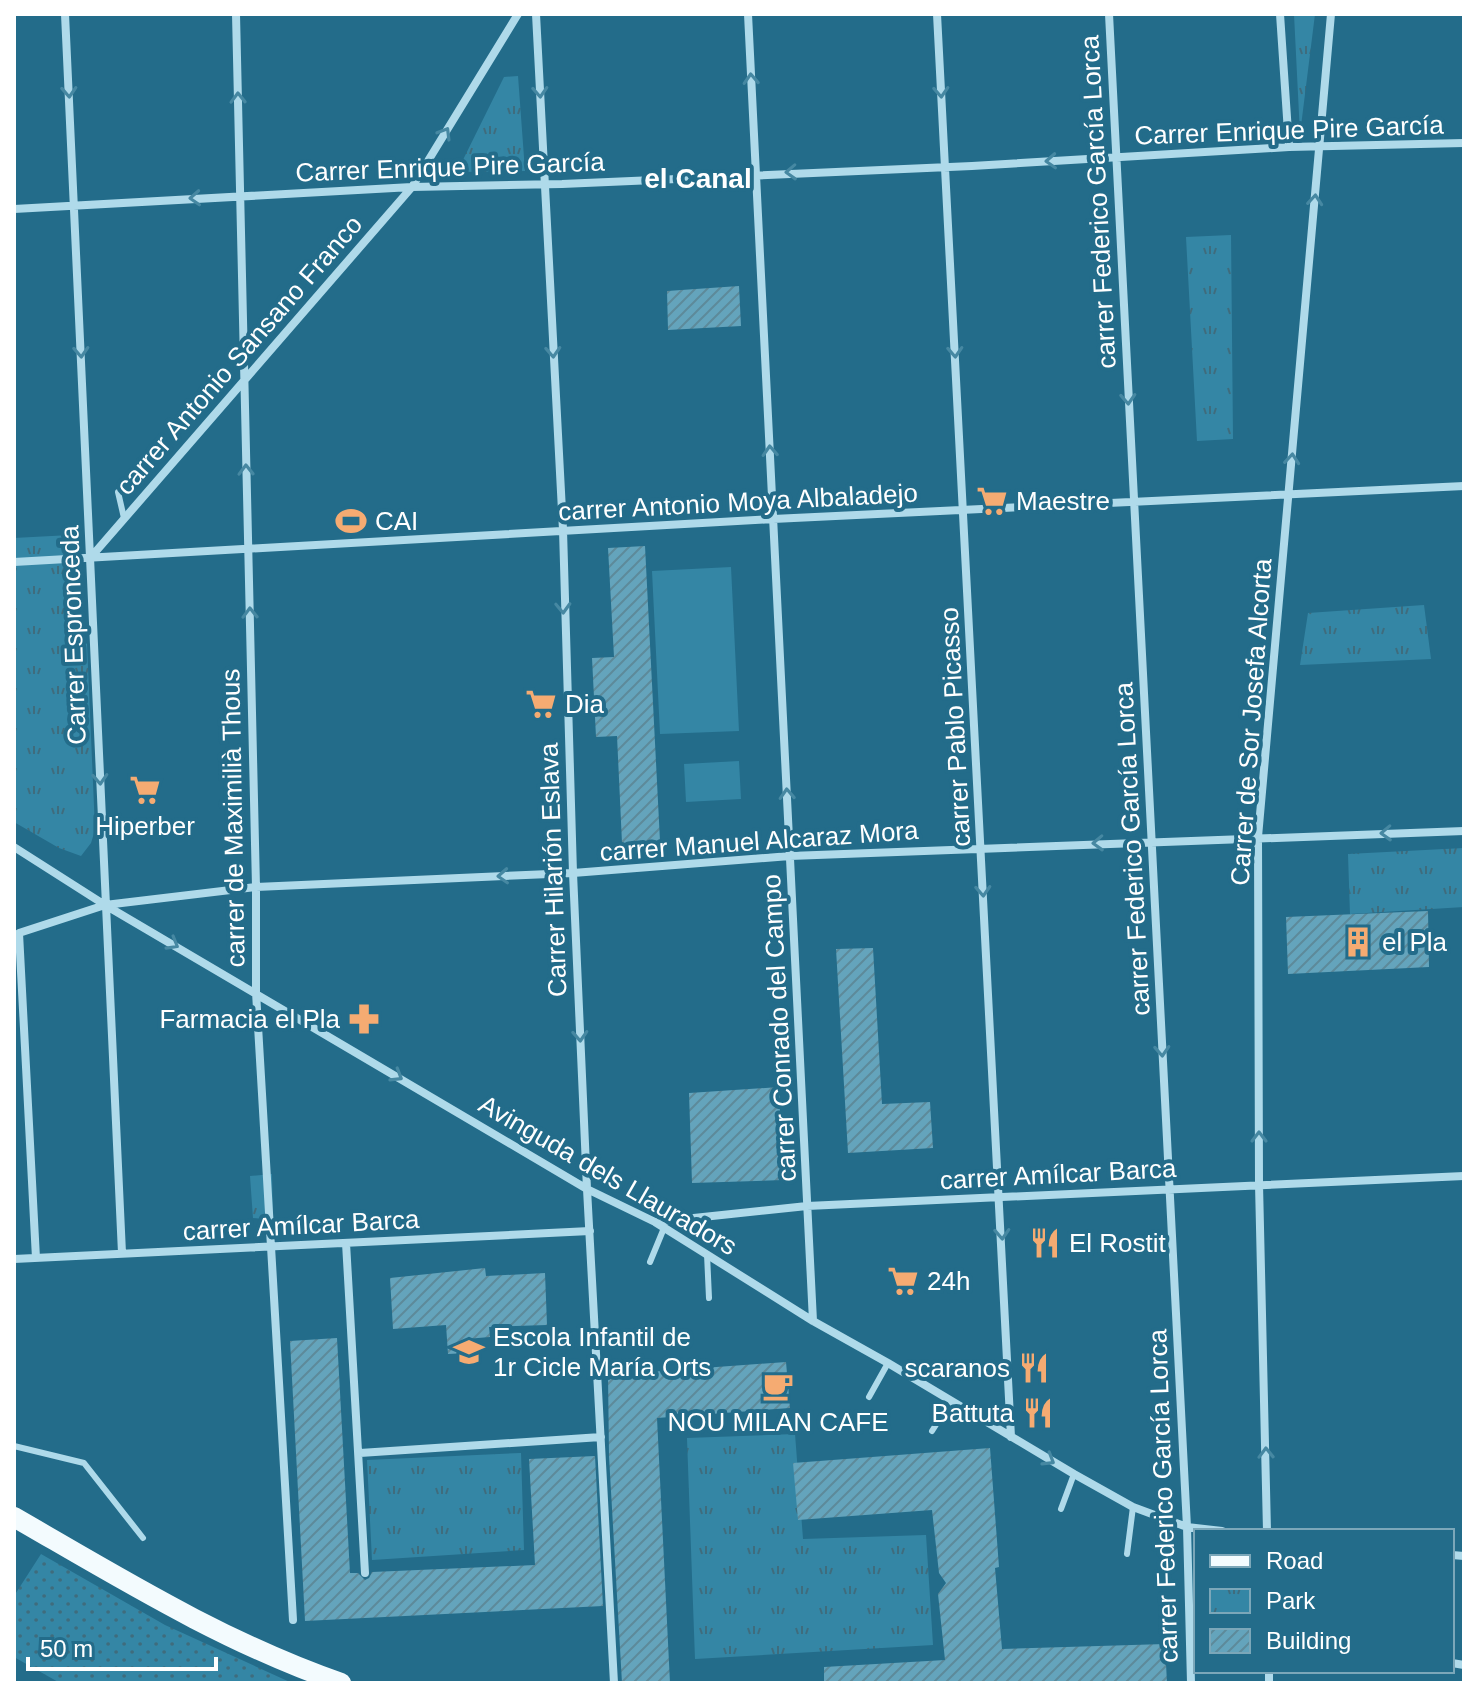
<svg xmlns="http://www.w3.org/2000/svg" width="1478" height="1697" viewBox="0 0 1478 1697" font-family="Arial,sans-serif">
<defs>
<pattern id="grass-dots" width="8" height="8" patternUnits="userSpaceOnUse" patternTransform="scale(2)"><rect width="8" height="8" fill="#3486a5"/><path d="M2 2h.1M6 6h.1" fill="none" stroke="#3f6c7d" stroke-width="1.8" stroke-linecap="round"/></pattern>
<pattern id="park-tufts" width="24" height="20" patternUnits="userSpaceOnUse" patternTransform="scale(2)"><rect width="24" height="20" fill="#3486a5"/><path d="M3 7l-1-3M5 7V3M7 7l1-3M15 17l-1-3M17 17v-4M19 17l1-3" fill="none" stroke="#3f6c7d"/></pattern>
<pattern id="building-hatch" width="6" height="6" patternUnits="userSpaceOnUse" patternTransform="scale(2)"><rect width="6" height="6" fill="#64a4bc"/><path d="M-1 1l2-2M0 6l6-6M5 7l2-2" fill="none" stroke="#5d8a9a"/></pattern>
</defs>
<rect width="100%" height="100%" fill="#236c8a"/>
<!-- grass -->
<path fill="url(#grass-dots)" d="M41,1554l124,71 127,58h-232l-46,-26v-61z"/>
<!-- park -->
<path fill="url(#park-tufts)" d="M1294,14h21l-15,120z
M518,76l7,95 -68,1 47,-95z
M1231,235l2,204 -36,2 -11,-204z
M71,535l6,99 10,10 8,186 -4,13 -10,13 -22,-8 -45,-26v-284z
M1424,605l7,54 -131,6 8,-52z
M1464,848v59l-114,7 -2,-60z
M272,1174l1,46 -20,-2 -3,-42z
M795,1434l8,105 123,-4 7,110 -238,14 -8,-221z
M521,1453l3,97 -152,10 -5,-100z"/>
<!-- pitch -->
<path fill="#3486a5" d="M731,567l8,164 -79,3 -8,-163z
M739,761l2,38 -55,3 -2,-38z"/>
<!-- building -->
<path fill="url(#building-hatch)" d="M739,286l2,40 -73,4 -1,-39z
M645,546l15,295 -38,2 -5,-107 -21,1 -4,-79 22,-1 -6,-109z
M1428,911l1,56 -141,7 -2,-57z
M873,948l9,156 48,-2 3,46 -85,5 -12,-204z
M779,1087l4,93 -91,3 -3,-90z
M485,1268l1,8 59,-3 2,52 -58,2 1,10 -24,2 1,14 -19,1 -2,-29 -53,4 -3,-51z
M337,1338l13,235h8l7,7 4,-2 3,-6 163,-7 -6,-106 66,-3 8,150 -298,15 -15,-280z
M786,1362l4,46 -133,10 13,265h-48l-13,-227 -1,-81z
M990,1448l9,119 -4,1 7,81 163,-5 2,39h-343v-16l121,-7 -7,-66 8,-11 -7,-10 -7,-63 -134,10 -5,-57z"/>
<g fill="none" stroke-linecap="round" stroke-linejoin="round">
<!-- lane -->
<path stroke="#afdaea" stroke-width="6" d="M118,492l6,26
M707,1254l2,44
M650,1262l14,-34
M869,1397l19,-34
M932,1431l19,-30
M14,1446l70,17 59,75
M1061,1509l13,-35
M1127,1554l6,-47"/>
<!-- street -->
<path stroke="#afdaea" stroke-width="8" d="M65,14l57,1239
M236,14l20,873v105l37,628
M536,14l27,516 10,343 14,316 27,494
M748,14l65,1307
M937,14l74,1423
M1109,14l78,1513 4,156
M1280,14l9,133
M14,209l398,-22 150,-3 410,-18 317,-19 175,-4
M91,557l321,-370 106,-173
M14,562l759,-43 691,-33
M14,847l91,58 482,284 68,33 158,99 75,42 186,111 59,33 54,20 35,4
M656,1222l151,-16 657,-30
M346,1243l19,330
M36,1258l-17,-325 86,-28 151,-18 317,-14 217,-17 674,-25
M14,1259l576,-28
M360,1453l241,-16
M1267,1531l-8,-347 -1,-347 73,-823
M1452,1555l12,1
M1452,1663l12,2
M1269,1683v-12"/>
<!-- primary -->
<path stroke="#f3fbfe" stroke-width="20" d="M14,1517c106,61 211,126 327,166"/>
</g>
<!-- one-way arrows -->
<defs><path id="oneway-chevron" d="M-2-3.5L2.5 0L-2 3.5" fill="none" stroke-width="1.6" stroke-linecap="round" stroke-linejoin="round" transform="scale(2)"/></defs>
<g stroke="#4688a2">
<use href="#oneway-chevron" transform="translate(751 79) rotate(-93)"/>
<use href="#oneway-chevron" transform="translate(69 92) rotate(87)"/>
<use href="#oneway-chevron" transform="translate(540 92) rotate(87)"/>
<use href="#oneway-chevron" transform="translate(941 92) rotate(87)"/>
<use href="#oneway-chevron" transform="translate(238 98) rotate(-91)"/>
<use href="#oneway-chevron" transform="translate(445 133) rotate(-59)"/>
<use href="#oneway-chevron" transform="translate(1051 161) rotate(177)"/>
<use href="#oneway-chevron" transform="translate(791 172) rotate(178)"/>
<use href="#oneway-chevron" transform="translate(195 198) rotate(177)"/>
<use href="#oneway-chevron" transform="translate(1315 200) rotate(-85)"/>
<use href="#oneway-chevron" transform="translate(81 352) rotate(87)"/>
<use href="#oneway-chevron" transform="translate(553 352) rotate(87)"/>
<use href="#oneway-chevron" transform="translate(955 352) rotate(87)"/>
<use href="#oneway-chevron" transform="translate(1128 399) rotate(87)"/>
<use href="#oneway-chevron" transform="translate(770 451) rotate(-93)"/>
<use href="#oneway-chevron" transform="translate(1292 459) rotate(-85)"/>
<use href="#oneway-chevron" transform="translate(246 470) rotate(-91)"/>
<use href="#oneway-chevron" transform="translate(563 608) rotate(88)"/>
<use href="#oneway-chevron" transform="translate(250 613) rotate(-91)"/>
<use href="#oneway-chevron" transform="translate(100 779) rotate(87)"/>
<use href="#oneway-chevron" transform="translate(787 794) rotate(-93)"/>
<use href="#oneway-chevron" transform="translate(1386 833) rotate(178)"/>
<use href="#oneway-chevron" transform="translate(1098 843) rotate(178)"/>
<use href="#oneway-chevron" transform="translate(503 876) rotate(177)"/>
<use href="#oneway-chevron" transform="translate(983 891) rotate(87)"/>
<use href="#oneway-chevron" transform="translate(173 944) rotate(30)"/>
<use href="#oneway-chevron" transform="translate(580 1036) rotate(87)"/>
<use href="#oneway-chevron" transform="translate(1162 1051) rotate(87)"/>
<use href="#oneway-chevron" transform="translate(397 1076) rotate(31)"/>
<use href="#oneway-chevron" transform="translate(1259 1137) rotate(-90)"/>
<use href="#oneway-chevron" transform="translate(1002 1234) rotate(87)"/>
<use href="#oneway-chevron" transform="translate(1266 1453) rotate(-91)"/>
<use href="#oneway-chevron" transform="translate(1049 1460) rotate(31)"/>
</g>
<!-- icons -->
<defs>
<g id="supermarket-bare" transform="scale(2.4)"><path d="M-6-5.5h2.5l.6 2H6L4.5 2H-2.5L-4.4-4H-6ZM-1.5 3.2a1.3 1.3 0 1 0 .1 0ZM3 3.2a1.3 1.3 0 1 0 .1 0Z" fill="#f5ab72" stroke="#236c8a" stroke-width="2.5" paint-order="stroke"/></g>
<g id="stadium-bare" transform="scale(2.4)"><path d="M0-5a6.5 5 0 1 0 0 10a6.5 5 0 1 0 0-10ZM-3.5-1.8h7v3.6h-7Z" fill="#f5ab72" stroke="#236c8a" stroke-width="2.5" paint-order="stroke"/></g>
<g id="building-bare" transform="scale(2.4)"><path d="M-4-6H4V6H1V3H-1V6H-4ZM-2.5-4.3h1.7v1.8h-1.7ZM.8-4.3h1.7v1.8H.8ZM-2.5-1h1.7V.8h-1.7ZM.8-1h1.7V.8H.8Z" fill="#f5ab72" stroke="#236c8a" stroke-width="2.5" paint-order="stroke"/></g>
<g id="pharmacy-bare" transform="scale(2.4)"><path d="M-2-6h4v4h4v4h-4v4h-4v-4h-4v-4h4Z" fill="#f5ab72" stroke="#236c8a" stroke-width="2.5" paint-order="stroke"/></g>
<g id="restaurant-bare" transform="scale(2.4)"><path d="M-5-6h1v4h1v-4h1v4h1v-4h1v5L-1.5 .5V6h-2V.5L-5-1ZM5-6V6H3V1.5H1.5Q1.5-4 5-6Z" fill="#f5ab72" stroke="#236c8a" stroke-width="2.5" paint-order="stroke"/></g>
<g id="school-bare" transform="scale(2.4)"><path d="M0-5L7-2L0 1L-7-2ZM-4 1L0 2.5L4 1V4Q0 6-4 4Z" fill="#f5ab72" stroke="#236c8a" stroke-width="2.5" paint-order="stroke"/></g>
<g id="cafe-bare" transform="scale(2.4)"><path d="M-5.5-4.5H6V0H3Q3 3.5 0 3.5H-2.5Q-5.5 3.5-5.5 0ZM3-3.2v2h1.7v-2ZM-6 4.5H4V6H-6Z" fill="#f5ab72" stroke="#236c8a" stroke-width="2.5" paint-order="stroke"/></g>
</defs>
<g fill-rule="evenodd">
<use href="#supermarket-bare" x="992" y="501"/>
<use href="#stadium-bare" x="351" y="521"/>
<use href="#supermarket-bare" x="541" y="704"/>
<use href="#supermarket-bare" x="145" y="790"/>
<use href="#building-bare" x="1358" y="942"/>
<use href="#pharmacy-bare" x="364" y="1019"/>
<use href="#restaurant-bare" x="1045" y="1243"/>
<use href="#supermarket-bare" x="903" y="1281"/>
<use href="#school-bare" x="469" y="1352"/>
<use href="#restaurant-bare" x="1034" y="1368"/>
<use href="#cafe-bare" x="778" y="1386"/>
<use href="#restaurant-bare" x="1038" y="1413"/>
</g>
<g text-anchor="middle" stroke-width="8" stroke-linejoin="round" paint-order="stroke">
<!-- street labels -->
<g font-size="26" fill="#fff" stroke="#236c8a">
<text transform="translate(1289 130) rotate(-2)" y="9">Carrer Enrique Pire García</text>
<text transform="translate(450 167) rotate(-2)" y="9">Carrer Enrique Pire García</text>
<text transform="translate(1098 202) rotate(-93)" y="9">carrer Federico García Lorca</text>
<text transform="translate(239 355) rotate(-49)" y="9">carrer Antonio Sansano Franco</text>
<text transform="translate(738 502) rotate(-3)" y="9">carrer Antonio Moya Albaladejo</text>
<text transform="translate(73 635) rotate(-92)" y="9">Carrer Espronceda</text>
<text transform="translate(1251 722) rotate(-86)" y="9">Carrer de Sor Josefa Alcorta</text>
<text transform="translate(955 727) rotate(-93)" y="9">carrer Pablo Picasso</text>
<text transform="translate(233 818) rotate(-91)" y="9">carrer de Maximilià Thous</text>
<text transform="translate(759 841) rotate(-4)" y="9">carrer Manuel Alcaraz Mora</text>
<text transform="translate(1132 849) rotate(-93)" y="9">carrer Federico García Lorca</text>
<text transform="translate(553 870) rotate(-92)" y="9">Carrer Hilarión Eslava</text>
<text transform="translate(779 1028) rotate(-93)" y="9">carrer Conrado del Campo</text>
<text transform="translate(1058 1174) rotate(-3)" y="9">carrer Amílcar Barca</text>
<text transform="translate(608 1175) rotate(30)" y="9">Avinguda dels Llauradors</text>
<text transform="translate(301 1225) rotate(-3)" y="9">carrer Amílcar Barca</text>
<text transform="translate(1163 1496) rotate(-92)" y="9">carrer Federico García Lorca</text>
</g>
<!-- poi labels -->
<g font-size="26" fill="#fff" stroke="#236c8a" text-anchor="start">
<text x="1016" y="510">Maestre</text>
<text x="375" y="530">CAI</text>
<text x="565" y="713">Dia</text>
<text x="145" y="835" text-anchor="middle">Hiperber</text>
<text x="1382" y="951">el Pla</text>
<text x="340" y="1028" text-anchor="end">Farmacia el Pla</text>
<text x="1069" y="1252">El Rostit</text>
<text x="927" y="1290">24h</text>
<text x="493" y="1346">Escola Infantil de<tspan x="493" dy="30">1r Cicle María Orts</tspan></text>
<text x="1010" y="1377" text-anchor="end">scaranos</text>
<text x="1014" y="1422" text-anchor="end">Battuta</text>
<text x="778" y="1431" text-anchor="middle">NOU MILAN CAFE</text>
</g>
<!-- neighbourhood labels -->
<g font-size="28" font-weight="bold" fill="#fff" stroke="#236c8a">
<text x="698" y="188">el Canal</text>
</g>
</g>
<!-- border -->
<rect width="1478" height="1697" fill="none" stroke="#ffffff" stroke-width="32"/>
<!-- legend -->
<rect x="1194" y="1529" width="260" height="144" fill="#236c8a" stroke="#7ba7b9" stroke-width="2"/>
<rect x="1210" y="1555" width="40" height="12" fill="#f3fbfe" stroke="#7ba7b9" stroke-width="2"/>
<text x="1266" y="1569" font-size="24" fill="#ffffff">Road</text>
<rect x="1210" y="1589" width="40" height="24" fill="url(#park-tufts)" stroke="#7ba7b9" stroke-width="2"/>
<text x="1266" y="1609" font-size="24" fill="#ffffff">Park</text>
<rect x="1210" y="1629" width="40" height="24" fill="url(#building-hatch)" stroke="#7ba7b9" stroke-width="2"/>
<text x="1266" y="1649" font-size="24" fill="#ffffff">Building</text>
<!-- scale -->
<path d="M28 1657v12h188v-12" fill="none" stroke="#ffffff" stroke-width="4"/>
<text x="40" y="1657" font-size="24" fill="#ffffff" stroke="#236c8a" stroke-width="6" paint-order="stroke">50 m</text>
</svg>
